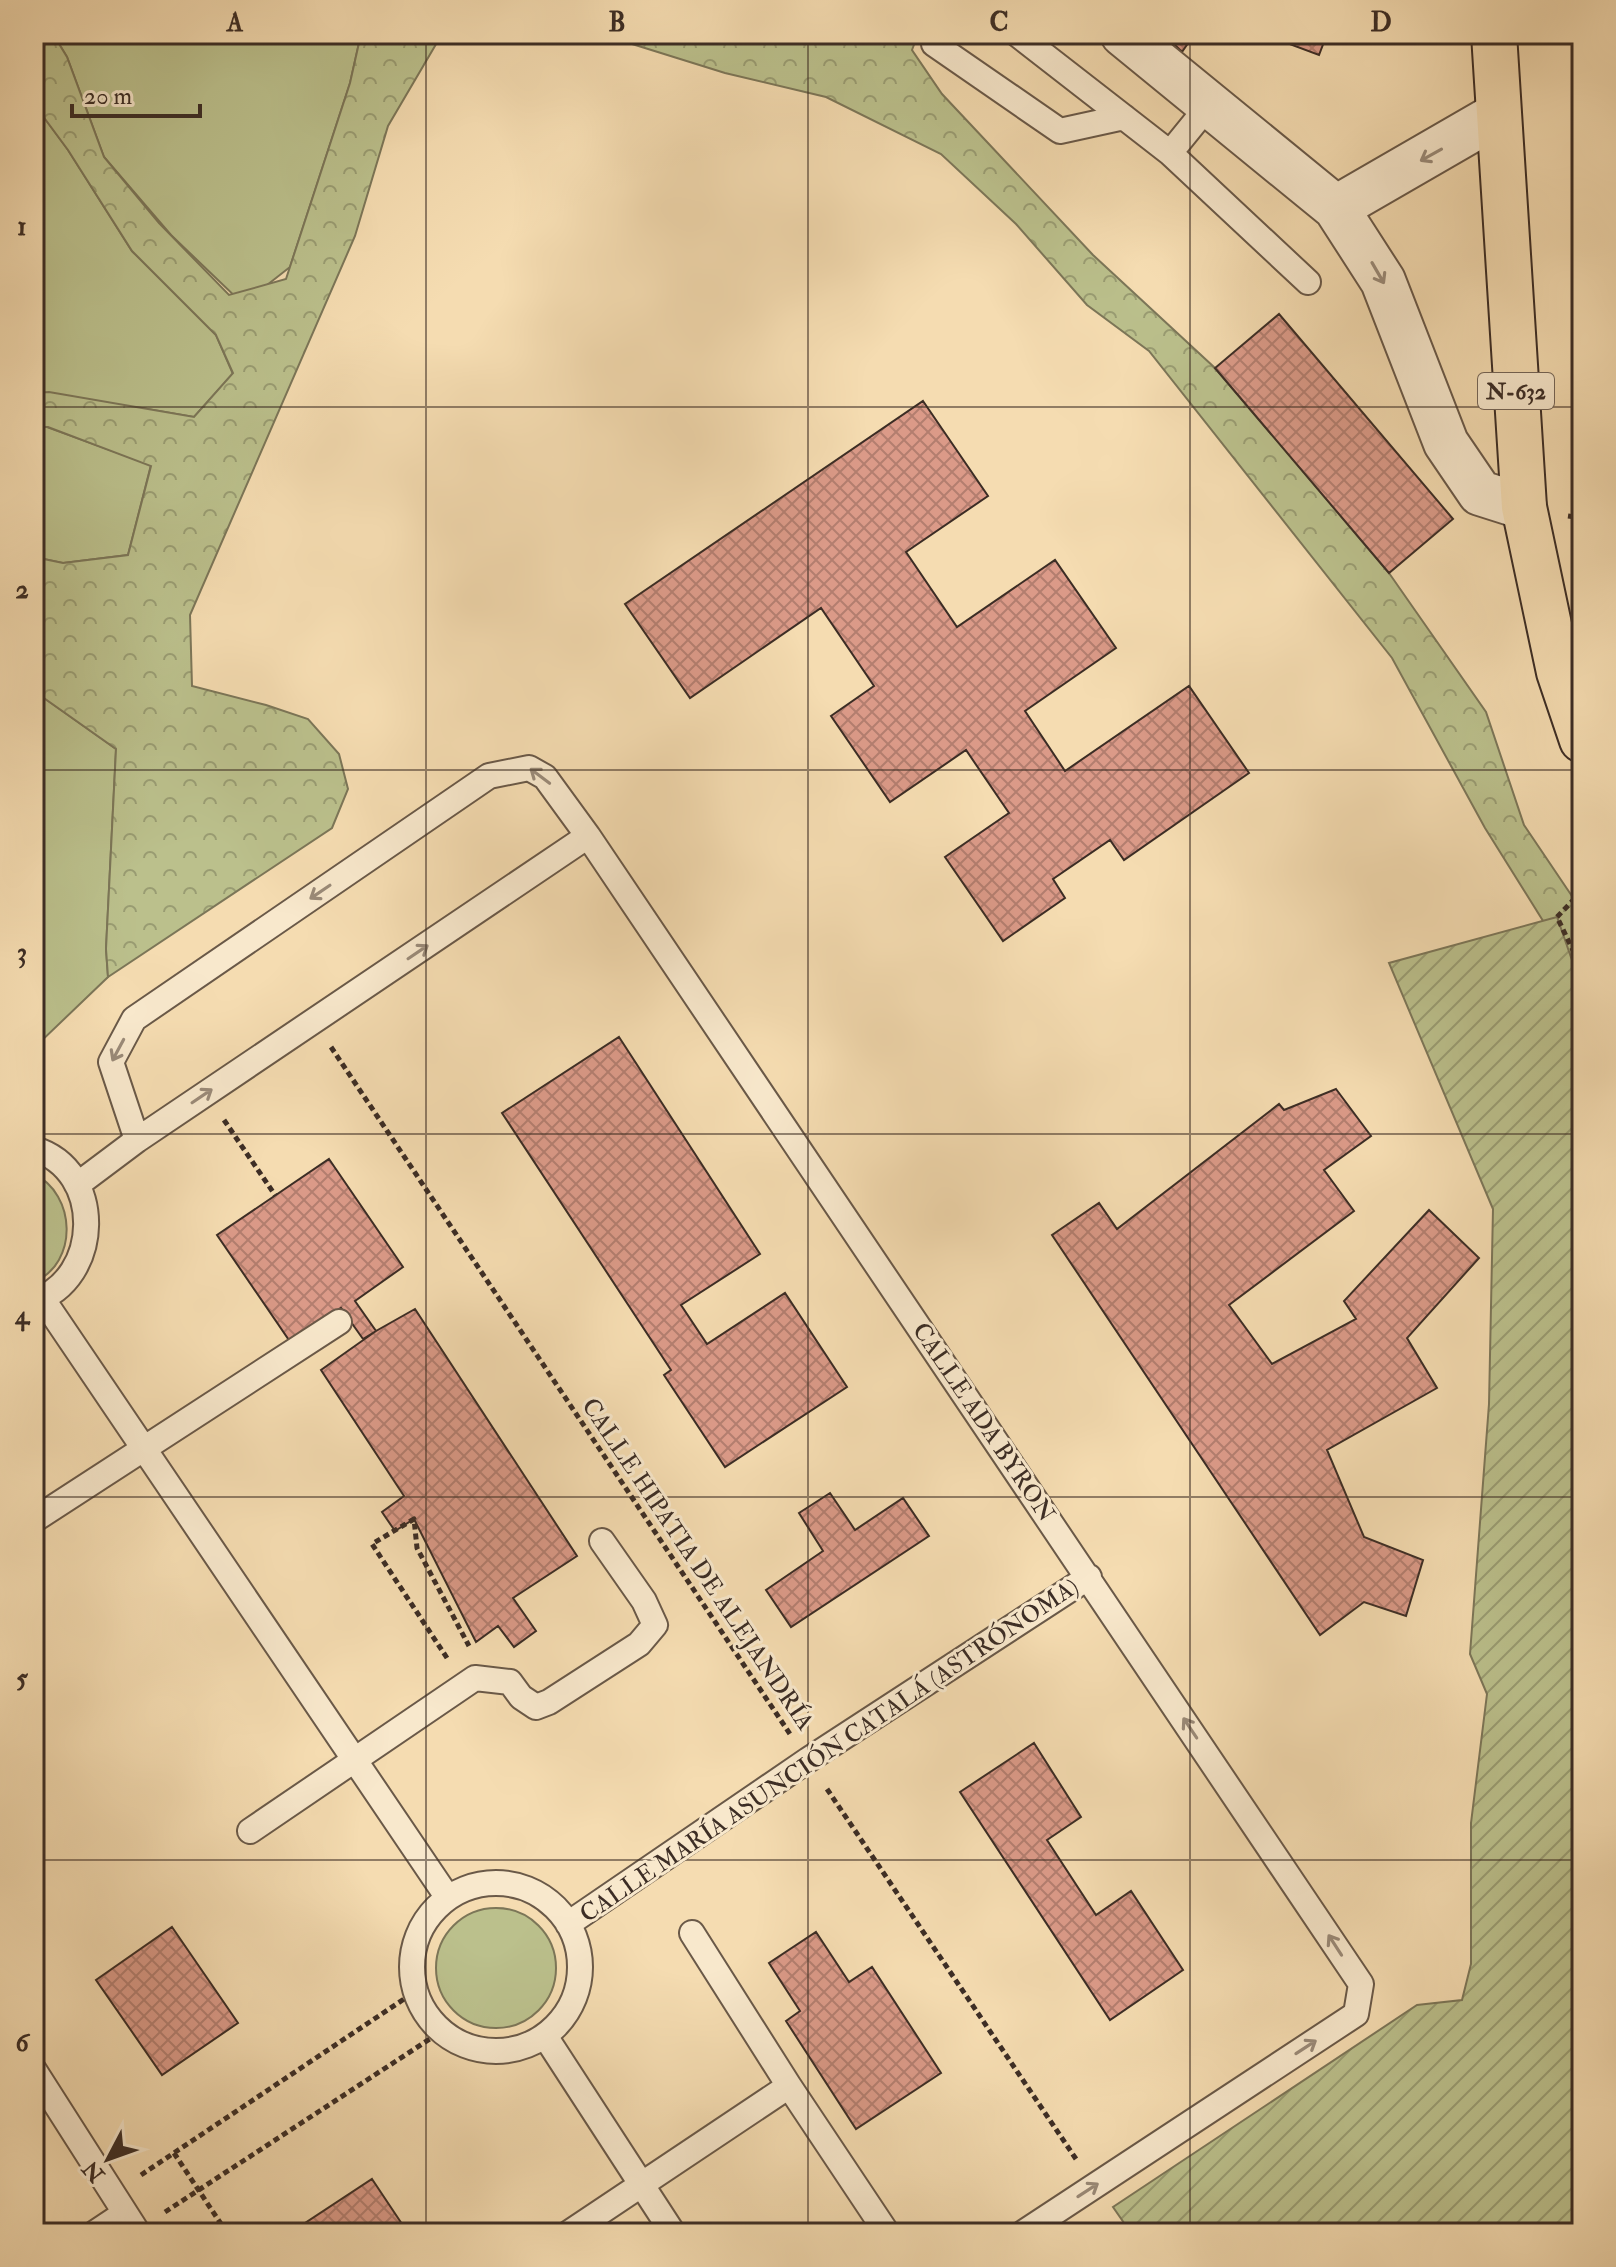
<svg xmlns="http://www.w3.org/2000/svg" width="1616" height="2267" viewBox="0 0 1616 2267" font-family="'IM FELL Double Pica',serif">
<defs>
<pattern id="forest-crowns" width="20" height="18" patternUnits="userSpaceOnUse" patternTransform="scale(2)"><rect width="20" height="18" fill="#bbc08c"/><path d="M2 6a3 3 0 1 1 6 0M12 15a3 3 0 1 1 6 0" fill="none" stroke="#999c72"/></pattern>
<pattern id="garden-furrows" width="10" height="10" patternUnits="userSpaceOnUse" patternTransform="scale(2)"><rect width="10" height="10" fill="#bbc08c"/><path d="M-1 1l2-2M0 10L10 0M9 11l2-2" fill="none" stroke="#999c72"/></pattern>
<pattern id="building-cross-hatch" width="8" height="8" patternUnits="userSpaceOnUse" patternTransform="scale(2)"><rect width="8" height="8" fill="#db9a88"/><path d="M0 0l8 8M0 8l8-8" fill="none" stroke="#b37e6f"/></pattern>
</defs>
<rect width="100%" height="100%" fill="#f5dcb1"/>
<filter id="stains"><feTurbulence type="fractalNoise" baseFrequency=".0025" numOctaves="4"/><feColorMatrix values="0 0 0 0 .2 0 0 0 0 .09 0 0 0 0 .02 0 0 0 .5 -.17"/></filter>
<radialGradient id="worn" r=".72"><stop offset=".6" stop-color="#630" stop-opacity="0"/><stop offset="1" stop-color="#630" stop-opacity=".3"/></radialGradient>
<!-- grass -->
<path fill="#bbc08c" stroke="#7c7658" stroke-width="2" d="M53,34h308l-11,49 -60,184 -47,37 -72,-69 -67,-78 -37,-100z
M34,104l34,46 64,101 84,84 17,39 -39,43 -52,-9 -108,-8z
M34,427h13l104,38 -23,90 -65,8 -29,-6z
M34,691l82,58 -10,200 2,28 -74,71z
M34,1174c42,20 45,89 0,108z
M436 1968a60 60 0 1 1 120 0a60 60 0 1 1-120 0Z"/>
<!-- forest -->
<path fill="url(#forest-crowns)" stroke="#7c7658" stroke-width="2" d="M34,34h19l14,23 37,100 55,66 70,72 57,-16 64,-196 11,-49h81l-54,92 -33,110 -165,379 2,71 74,19 42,14 31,35 9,35 -16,39 -224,149 -2,-28 10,-200 -82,-58v-134l29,6 65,-8 23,-89 -103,-39h-14v-34l15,-1 145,25 39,-44 -17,-38 -84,-84 -64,-101 -34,-46z
M600,34h318l-6,16 30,44 151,161 122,113 174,205 97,139 38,113 58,86v79l-4,-13 -93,-149 -93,-170 -243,-307 -62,-46 -71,-81 -75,-70 -115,-57 -101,-24z"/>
<!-- garden -->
<path fill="url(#garden-furrows)" stroke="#7c7658" stroke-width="2" d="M1557,917l25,72v1244h-451l-18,-26 304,-202 45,-5 9,-36v-141l16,-129 -17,-40 19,-250 4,-195 -104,-246z"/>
<!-- building -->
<path fill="url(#building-cross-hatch)" stroke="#3c2d25" stroke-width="2" d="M1164,34h26l3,2 -11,16z
M1278,34h49l-8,21 -43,-16z
M1279,314l174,205 -64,54 -174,-205z
M923,401l65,95 -82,56 51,75 98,-67 61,88 -91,63 40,60 124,-85 60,87 -125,87 -14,-20 -57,39 12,19 -62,43 -58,-84 64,-44 -43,-63 -76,52 -59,-86 43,-30 -53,-78 -131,90 -65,-94z
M619,1037l141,217 -79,51 26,39 78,-51 62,94 -122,80 -61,-92 7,-5 -169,-257z
M1336,1089l35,47 -47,34 30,41 -125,94 43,59 84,-45 -12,-18 85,-91 50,48 -72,80 30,50 -110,62 37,87 59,23 -17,56 -42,-14 -44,33 -268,-400 47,-32 18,26 162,-125 5,6z
M329,1159l74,108 -48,34 21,30 -13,8 -22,-31 -50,35 -74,-108z
M415,1309l162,247 -64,42 23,33 -22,16 -16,-21 -22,16 -62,-123 -19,12 -13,-19 22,-16 -83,-126 55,-39z
M830,1493l25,37 48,-32 26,38 -138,91 -25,-37 57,-39 -24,-38z
M1034,1743l47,74 -34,23 49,75 35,-24 52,79 -73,50 -150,-228z
M172,1927l66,96 -76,52 -66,-95z
M816,1932l33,50 23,-15 69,106 -85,56 -70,-108 14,-10 -31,-48z
M372,2179l36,54h-113l-2,-2z"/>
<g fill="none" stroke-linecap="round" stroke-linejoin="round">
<!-- lane casing -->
<g stroke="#6a5948" stroke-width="28">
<path id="lane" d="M937,34l-3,10 126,87 64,-14
M1017,34l153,119
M1209,105l-39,48 138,129
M137,1140l-26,-78 23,-43 355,-243 40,-8 16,9 43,59 773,1148 -5,30 -333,219
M34,1149c71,21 68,130 0,152
M77,1185l60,-45 451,-304
M42,1298l406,600
M37,1518l302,-196
M250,1831l225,-153 35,4 11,15 15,10 13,-5 90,-58 16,-19 -11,-24 -42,-60
M412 1967a84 84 0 1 1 168 0a84 84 0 1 1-168 0Z
M568,1924l240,-164 281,-183
M692,1933l97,153
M545,2036l128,197
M34,2070l104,163
M95,2233l30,-20
M569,2233l220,-147 98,147"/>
</g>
<!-- street casing -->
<g stroke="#6a5948" stroke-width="48">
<path id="street" d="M1123,34l213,174 47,73 63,162 34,50 44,14
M1336,208l161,-93"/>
</g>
<!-- highway casing -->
<g stroke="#3c2d25" stroke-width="48">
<path id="highway" d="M1494,34l30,473 35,165 23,68"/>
</g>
<!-- path -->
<path stroke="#3c2d25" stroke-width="5" stroke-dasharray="6 4" stroke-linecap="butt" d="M1568,516l14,2
M1582,891l-25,26 25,52
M331,1047l459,687
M224,1120l51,75
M447,1658l-75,-114 42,-25 3,29 52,98
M827,1789l249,370
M174,2153l53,80
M141,2175l275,-184
M165,2212l277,-181"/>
<!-- lane -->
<use href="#lane" stroke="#f8e8cc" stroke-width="24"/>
<!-- street -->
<use href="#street" stroke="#f8e8cc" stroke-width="44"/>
<!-- highway -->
<use href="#highway" stroke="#f5dcb1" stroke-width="44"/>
</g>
<!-- one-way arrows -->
<defs><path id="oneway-shaft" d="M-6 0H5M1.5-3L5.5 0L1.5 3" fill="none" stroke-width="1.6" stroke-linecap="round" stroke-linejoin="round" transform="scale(2)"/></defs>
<g stroke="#9a8a78">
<use href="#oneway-shaft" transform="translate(1431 155) rotate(151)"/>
<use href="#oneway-shaft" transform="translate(1378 273) rotate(60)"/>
<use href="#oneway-shaft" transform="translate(540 776) rotate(-143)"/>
<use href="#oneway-shaft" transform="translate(320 892) rotate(146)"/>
<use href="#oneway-shaft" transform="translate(418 952) rotate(-34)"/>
<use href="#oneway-shaft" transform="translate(118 1050) rotate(118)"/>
<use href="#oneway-shaft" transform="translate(202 1096) rotate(-34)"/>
<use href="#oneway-shaft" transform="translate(1190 1728) rotate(-124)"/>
<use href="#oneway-shaft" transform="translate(1335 1945) rotate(-123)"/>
<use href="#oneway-shaft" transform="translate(1306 2047) rotate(-33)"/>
<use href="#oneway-shaft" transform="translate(1088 2190) rotate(-33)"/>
</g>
<!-- grid -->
<path fill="none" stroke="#3c2d25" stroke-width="2" stroke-opacity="0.55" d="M426,34v2199M808,34v2199M1190,34v2199M34,407h1548M34,770h1548M34,1134h1548M34,1497h1548M34,1860h1548"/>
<g text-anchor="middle" stroke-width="6" stroke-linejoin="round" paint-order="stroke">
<!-- shield labels -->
<rect fill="#f8e8cc" stroke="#746557" stroke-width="2" x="1478" y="373" width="76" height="36" rx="6"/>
<g font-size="22" font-weight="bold" fill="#3c2d25">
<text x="1516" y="399">N-632</text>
</g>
<!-- street labels -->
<g font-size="24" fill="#3c2d25" stroke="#f8e8cc">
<text transform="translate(984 1422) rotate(56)" y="8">CALLE ADA BYRON</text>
<text transform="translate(698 1564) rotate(56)" y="8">CALLE HIPATIA DE ALEJANDRÍA</text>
<text transform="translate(829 1750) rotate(-34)" y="8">CALLE MARÍA ASUNCIÓN CATALÁ (ASTRÓNOMA)</text>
</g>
</g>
<!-- margin -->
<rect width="1616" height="2267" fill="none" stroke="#f5dcb1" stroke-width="88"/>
<!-- north arrow -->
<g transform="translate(108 2159) rotate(229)" stroke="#f8e8cc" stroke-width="6" paint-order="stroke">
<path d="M0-6L14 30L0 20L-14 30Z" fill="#3c2d25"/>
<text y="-12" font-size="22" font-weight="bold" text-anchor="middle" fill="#3c2d25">N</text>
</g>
<!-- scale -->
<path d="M72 104v12h128v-12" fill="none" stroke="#3c2d25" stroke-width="4"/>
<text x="84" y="104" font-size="24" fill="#3c2d25" stroke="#f8e8cc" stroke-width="6" paint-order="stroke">20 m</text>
<rect x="44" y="44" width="1528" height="2179" fill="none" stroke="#3c2d25" stroke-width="3"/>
<g font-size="26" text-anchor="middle" font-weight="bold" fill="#3c2d25">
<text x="235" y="31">A</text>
<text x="617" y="31">B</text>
<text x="999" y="31">C</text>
<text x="1381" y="31">D</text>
<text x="22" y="235">1</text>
<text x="22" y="598">2</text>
<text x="22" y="961">3</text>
<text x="22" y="1324">4</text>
<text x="22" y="1687">5</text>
<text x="22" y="2051">6</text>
</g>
<rect width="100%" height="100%" filter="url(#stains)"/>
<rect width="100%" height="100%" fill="url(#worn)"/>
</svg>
